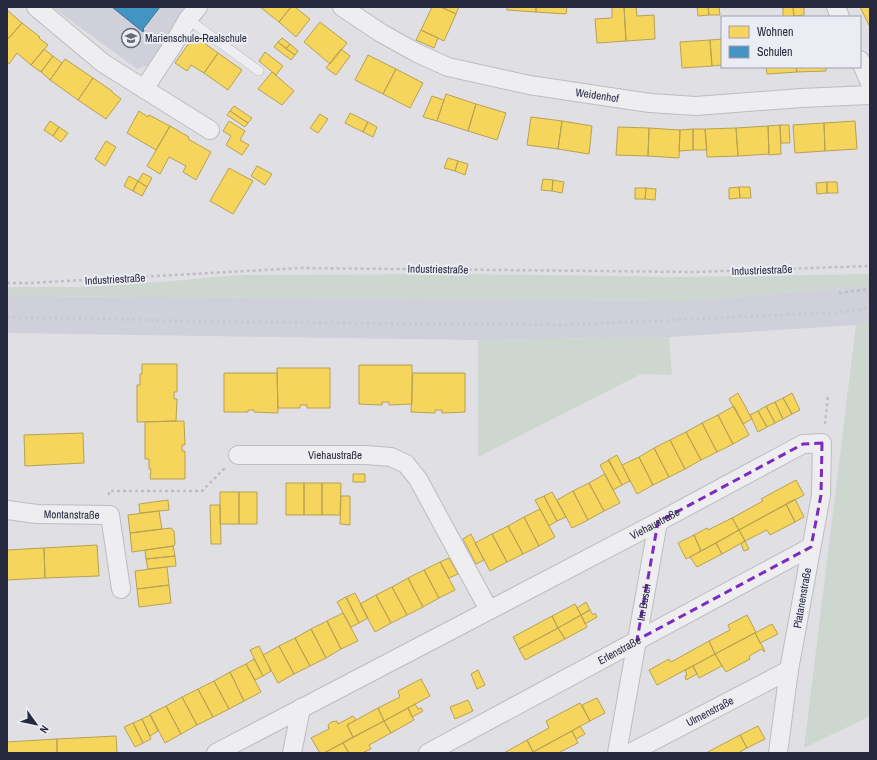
<svg xmlns="http://www.w3.org/2000/svg" width="877" height="760" viewBox="0 0 877 760" font-family="'Archivo Narrow',sans-serif">
<rect width="100%" height="100%" fill="#dfdfe4"/>
<!-- built -->
<path fill="#cfd0d9" d="M52,7h136l-40,58 -11,4z
M870,286v37l-14,2 -187,12 -191,3 -471,-7v-37l678,5z"/>
<!-- green -->
<path fill="#cdd7cf" d="M465,274l210,3 195,-3v12l-185,15 -678,-5v-9h73l92,-6 68,-6z
M870,323v393l-66,32 52,-423z
M669,337l3,38 -31,-1 -163,83v-117z"/>
<!-- homes -->
<path fill="#f6d55c" stroke="#b8a153" d="M260,7h31l-12,15z
M291,7h4l15,12 -14,18 -17,-15z
M432,7h9l15,7 -12,27 -23,-11z
M441,7h18l-3,7z
M507,7h29v5l-29,-2z
M536,7h31l-1,7 -30,-2z
M612,7h12l2,34 -29,2 -2,-24 17,-1z
M624,7h12l1,9 17,-1 1,24 -29,2z
M697,7h11l1,8 -11,1z
M708,7h11l1,8h-11z
M783,7h10l1,9 -11,1z
M793,7h11v8l-10,1z
M860,7h10v20z
M7,10l15,13 -15,17z
M320,22l27,21 -17,21 -26,-22z
M22,23l18,14 -1,1 9,7 -17,20 -14,-12 -8,11 -2,-2v-22z
M421,30l17,8 -4,10 -18,-8z
M194,36l24,17 -14,20 -13,-8 -4,6 -12,-8z
M282,38l8,6 -4,5 -8,-7z
M722,39v26l-10,1 -2,-26z
M710,40l2,26 -30,2 -2,-26z
M278,42l17,13 -4,5 -17,-13z
M290,44l8,7 -3,4 -9,-6z
M44,49l9,7 -12,16 -10,-7z
M341,49l9,7 -14,19 -10,-7z
M265,52l18,14 -7,9 -17,-14z
M218,53l24,17 -14,20 -24,-17z
M368,55l28,14 -13,25 -28,-14z
M53,56l9,7 -12,17 -9,-8z
M65,59l28,19 -15,22 -28,-20z
M766,67h30l1,5 -30,2z
M796,67h30v4l-29,1z
M396,69l27,14 -13,25 -27,-14z
M272,72l22,19 -12,14 -24,-16z
M93,78l19,13v1l9,7 -15,20 -28,-19z
M446,94l30,10 -8,27 -31,-10z
M432,96l12,4 -7,21 -14,-4z
M476,104l30,9 -9,27 -29,-9z
M234,106l18,12 -4,5 -18,-12z
M139,111l9,6 1,-2 21,11 -14,24 -29,-17z
M230,111l18,12 -3,4 -18,-12z
M350,113l18,9 -5,10 -18,-9z
M320,114l8,5 -10,14 -8,-5z
M531,117l31,4 -4,28 -31,-4z
M50,121l9,6 -6,9 -9,-6z
M229,121l16,10 -5,9 9,5 -7,10 -16,-10 5,-9 -8,-5z
M562,121l30,5 -3,28 -31,-5z
M855,121l2,28 -32,2 -1,-28z
M368,122l9,5 -4,10 -10,-5z
M824,123l1,28 -30,2 -2,-28z
M780,125h9l1,18h-9z
M780,125l1,29 -12,1 -1,-29z
M170,126l19,11 -1,2 23,13 -15,28 -13,-8 3,-6 -17,-9 -9,17 -13,-8z
M768,126l1,28 -31,2 -2,-28z
M59,127l9,6 -7,9 -8,-6z
M618,127l31,1 -1,28 -32,-1z
M649,128l31,2 -1,28 -31,-2z
M736,128l2,28 -31,1 -2,-28z
M693,129v21l-14,1 1,-21z
M693,129h12l2,21h-14z
M106,141l10,6 -11,19 -10,-7z
M448,158l10,3 -3,10 -11,-3z
M458,161l10,3 -3,11 -10,-4z
M257,166l15,8 -7,11 -14,-9z
M229,168l24,13 -20,33 -23,-13z
M143,173l9,5 -5,9 -9,-6z
M129,176l9,5 -5,10 -9,-5z
M543,179l10,1 -1,11 -11,-1z
M553,180l11,2 -2,11 -10,-2z
M138,181l9,6 -5,9 -9,-5z
M827,182h10l1,11h-11z
M827,182v11l-10,1 -1,-11z
M739,187l1,11 -11,1v-11z
M739,187h11l1,11h-11z
M635,188h11l-1,11h-10z
M646,188l10,1 -1,11 -10,-1z
M142,364h35v28h-3v7h3l-1,22 -39,1v-37h3v-11h2z
M359,365h53v39l-23,1v-3h-7v3l-23,-1z
M277,368h53v40h-23v-3h-7v3h-22z
M224,373h53l1,40 -24,-1v-2h-6v2h-24z
M413,373h52v39l-23,1v-3h-7v3l-24,-1z
M738,393l14,26 -9,5 -14,-25z
M792,393l8,17 -8,4 -9,-16z
M783,398l9,16 -9,5 -8,-17z
M775,402l8,17 -8,4 -9,-17z
M734,406l15,29 -16,9 -15,-29z
M766,406l9,17 -8,4 -9,-16z
M758,411l9,16 -9,5 -8,-17z
M718,415l15,29 -16,8 -15,-29z
M176,421h8l1,24h-3v6h3v28h-35l1,-10h-2v-10h-4v-37z
M702,423l15,29 -16,8 -15,-28z
M686,432l15,28 -16,9 -15,-29z
M83,433l1,30 -59,3 -1,-31z
M670,440l15,29 -16,8 -15,-29z
M654,448l15,29 -16,8 -14,-28z
M617,455l13,26 -8,4 -14,-25z
M639,457l14,28 -16,9 -15,-29z
M609,460l13,25 -9,5 -13,-25z
M353,474h12v8h-12z
M605,474l15,29 -16,8 -15,-28z
M796,480l8,15 -65,35 -7,-12 31,-17 -2,-2z
M286,483h18v32h-18z
M304,483h18v32h-18z
M322,483h19l-1,32h-18z
M589,483l15,28 -16,9 -15,-29z
M573,491l15,29 -16,8 -15,-28z
M220,492h19v32h-19z
M239,492h18v32h-18z
M552,492l14,25 -9,4 -13,-25z
M341,496h9v29l-10,-1z
M544,496l13,25 -8,5 -14,-26z
M795,499l9,18 -9,5 -9,-18z
M168,500l1,10 -29,3 -1,-9z
M786,504l9,18 -25,13 -3,-5 -22,11 -6,-11z
M210,505h10l1,39h-10z
M540,509l15,28 -16,9 -15,-29z
M159,511l3,18 -32,4 -2,-18z
M524,517l15,29 -16,8 -15,-28z
M732,518l7,12 -38,21 -7,-16 13,-7 1,2z
M508,526l15,28 -16,8 -15,-28z
M171,528l3,3 1,12 -1,3 -42,6 -2,-19z
M739,530l6,11 -23,13 -6,-11z
M471,534l13,26 -8,4 -13,-25z
M492,534l15,28 -17,9 -15,-28z
M694,535l7,16 -15,8 -8,-16z
M745,541l4,8 -5,2 -3,-7z
M716,543l6,11 -25,13 -7,-10z
M97,545l2,31 -54,2 -1,-30z
M173,546l2,10 -29,3 -1,-9z
M44,548l1,30 -38,2v-30z
M175,556l1,10 -28,3 -2,-10z
M449,558l9,16 -9,4 -9,-16z
M440,562l15,28 -16,8 -15,-28z
M167,567l2,18 -32,4 -2,-18z
M424,570l15,28 -16,9 -15,-29z
M408,578l15,29 -16,8 -15,-28z
M169,585l2,18 -32,4 -2,-18z
M392,587l15,28 -16,8 -15,-28z
M355,593l13,25 -9,5 -13,-26z
M376,595l15,28 -16,9 -15,-28z
M346,597l13,26 -8,4 -14,-25z
M586,602l4,8 -9,5 -4,-7z
M575,604l6,11 -23,13 -6,-12z
M590,610l3,5 2,-2 2,4 -12,7 -4,-9z
M343,613l15,28 -17,8 -14,-28z
M581,615l6,12 -22,12 -7,-11z
M747,615l9,17 -41,22 -6,-13 21,-11 -2,-5z
M552,616l6,12 -39,21 -6,-12z
M327,621l14,28 -15,9 -15,-29z
M772,624l6,10 -18,9 -5,-10z
M558,628l7,11 -40,21 -6,-11z
M311,629l15,29 -16,8 -15,-28z
M755,633l10,18 -1,1 -2,-3 -13,7 1,3 -24,13 -11,-18z
M295,638l15,28 -16,8 -15,-28z
M709,641l6,13 -58,31 -8,-15 20,-11 2,3z
M259,646l12,25 -8,5 -13,-26z
M279,646l15,28 -16,9 -15,-28z
M715,654l7,12 -23,12 -6,-12z
M254,659l9,17 -8,4 -9,-16z
M246,664l15,28 -17,9 -14,-29z
M693,666l4,8 -11,6 -1,-4 2,-1 -2,-5z
M478,670l7,15 -8,4 -6,-15z
M230,672l14,29 -15,8 -15,-28z
M421,679l9,17 -46,25 -6,-13 22,-11 -2,-6z
M214,681l15,28 -16,8 -15,-28z
M198,689l15,28 -16,8 -15,-28z
M182,697l15,28 -16,9 -15,-28z
M597,698l8,15 -15,8 -8,-16z
M468,700l5,11 -18,8 -5,-12z
M580,703l10,18 -57,31 -6,-12 22,-12 -3,-7z
M415,704l3,5 3,-1 2,3 -11,6 -4,-9z
M166,706l15,28 -16,9 -15,-29z
M378,708l6,13 -31,16 -6,-12z
M408,708l6,12 -23,13 -7,-12z
M150,715l8,16 -8,5 -8,-17z
M353,716l3,4 -9,5 6,12 -29,16h-4l-9,-15 18,-9 -1,-4 3,-3 6,-1 1,3z
M142,719l9,20 -8,4 -10,-20z
M384,721l7,12 -22,12 2,4 -9,4h-13l-6,-10z
M133,723l10,20 -8,4 -11,-20z
M580,726l5,8 -9,5 -4,-8z
M758,726l7,13 -18,9 -7,-13z
M572,731l6,12 -20,10h-24l-1,-1z
M740,735l7,13 -9,5h-32z
M116,736l1,17h-60v-14z
M57,739v14h-50v-11z
M527,740l6,12 -2,1h-27z
M343,743l6,10h-25z"/>
<!-- schools -->
<path fill="#4393c3" stroke="#3a739b" d="M112,7h48l-17,22 1,1 -1,2z"/>
<g fill="none" stroke-linecap="round" stroke-linejoin="round">
<!-- service casing -->
<g stroke="#bcbcc1" stroke-width="10">
<path id="service" d="M188,19l71,52"/>
</g>
<!-- minor casing -->
<g stroke="#bcbcc1" stroke-width="20">
<g id="minor">
<path d="M36,7l67,56 107,67"/>
<path id="s1" d="M342,7l39,26 36,20 31,14 81,18 121,18 46,3 105,-8 69,-3"/>
<path d="M836,7l4,10"/>
<path d="M860,60l10,23"/>
<path d="M144,89l29,-44 15,-26 10,-12"/>
<path id="s2" d="M238,455h128l25,2 15,7 12,15 71,131"/>
<path id="s3" d="M7,510l30,4 73,1 11,74"/>
<path id="s4" d="M216,753l442,-231 145,-78 19,-1 -1,52 -32,175 -11,83"/>
<path d="M292,753l9,-45"/>
<path id="s5" d="M428,753l383,-206"/>
<path id="s6" d="M617,753l41,-231"/>
<path id="s7" d="M630,753l159,-83"/>
</g>
</g>
<!-- path -->
<path stroke="#bebec4" stroke-width="2.5" stroke-dasharray="3 3" stroke-linecap="butt" d="M7,283h23l271,-15 394,4 175,-6
M839,293l31,-4
M825,424l3,-29
M109,495v-4h93l23,-23"/>
<!-- service -->
<use href="#service" stroke="#eeeef1" stroke-width="9"/>
<!-- minor -->
<use href="#minor" stroke="#eeeef1" stroke-width="18"/>
<!-- rail -->
<path stroke="#c8c8cc" stroke-width="3" stroke-dasharray="2 4" stroke-linecap="butt" d="M7,317l232,5 326,3 280,-13 25,-4"/>
</g>
<!-- marked area -->
<path fill="none" stroke="#7b2cbf" stroke-width="3" stroke-dasharray="8 5" stroke-linejoin="round" d="M822,443l-1,52 -10,52 -174,93 21,-118 145,-78z"/>
<!-- icons -->
<defs>
<g id="school-ring" transform="scale(1)"><circle r="9.5" fill="#ecedf4" stroke="#676977" stroke-width="1.5"/><path d="M0-5L7-2L0 1L-7-2ZM-4 1L0 2.5L4 1V4Q0 6-4 4Z" fill="#676977"/></g>
</defs>
<g fill-rule="evenodd">
<use href="#school-ring" x="131" y="38"/>
</g>
<g text-anchor="middle" stroke-width="4" stroke-linejoin="round" paint-order="stroke">
<!-- poi labels -->
<g font-size="11" fill="#26293d" stroke="#ecedf4" text-anchor="start">
<text x="145" y="42">Marienschule-Realschule</text>
</g>
<!-- street labels -->
<g font-size="11" fill="#26293d" stroke="#ecedf4">
<text dy="4" stroke="none"><textPath href="#s1" startOffset="274">Weidenhof</textPath></text>
<text transform="translate(438 269) rotate(1)" y="4">Industriestraße</text>
<text transform="translate(762 270) rotate(-2)" y="4">Industriestraße</text>
<text transform="translate(115 279) rotate(-3)" y="4">Industriestraße</text>
<text dy="4" stroke="none"><textPath href="#s2" startOffset="97">Viehaustraße</textPath></text>
<text dy="4" stroke="none"><textPath href="#s3" startOffset="65">Montanstraße</textPath></text>
<text dy="4" stroke="none"><textPath href="#s4" startOffset="495">Viehaustraße</textPath></text>
<text transform="translate(802 598) rotate(-80)" y="4">Platanenstraße</text>
<text dy="4" stroke="none"><textPath href="#s6" startOffset="153">Im Busch</textPath></text>
<text dy="4" stroke="none"><textPath href="#s5" startOffset="217">Erlenstraße</textPath></text>
<text dy="4" stroke="none"><textPath href="#s7" startOffset="90">Ulmenstraße</textPath></text>
</g>
</g>
<!-- border -->
<rect width="877" height="760" fill="none" stroke="#26293d" stroke-width="16"/>
<!-- legend -->
<rect x="721" y="16" width="140" height="52" fill="#ecedf4" stroke="#9d9fab"/>
<rect x="729" y="26" width="20" height="12" fill="#f6d55c" stroke="#9d9fab"/>
<text x="757" y="36" font-size="12" fill="#26293d">Wohnen</text>
<rect x="729" y="46" width="20" height="12" fill="#4393c3" stroke="#9d9fab"/>
<text x="757" y="56" font-size="12" fill="#26293d">Schulen</text>
<!-- north arrow -->
<g transform="translate(36 724) rotate(123)" stroke="#ecedf4" stroke-width="3" paint-order="stroke">
<path d="M0-3L7 15L0 10L-7 15Z" fill="#26293d"/>
<text y="-6" font-size="11" font-weight="bold" text-anchor="middle" fill="#26293d">N</text>
</g>
</svg>
